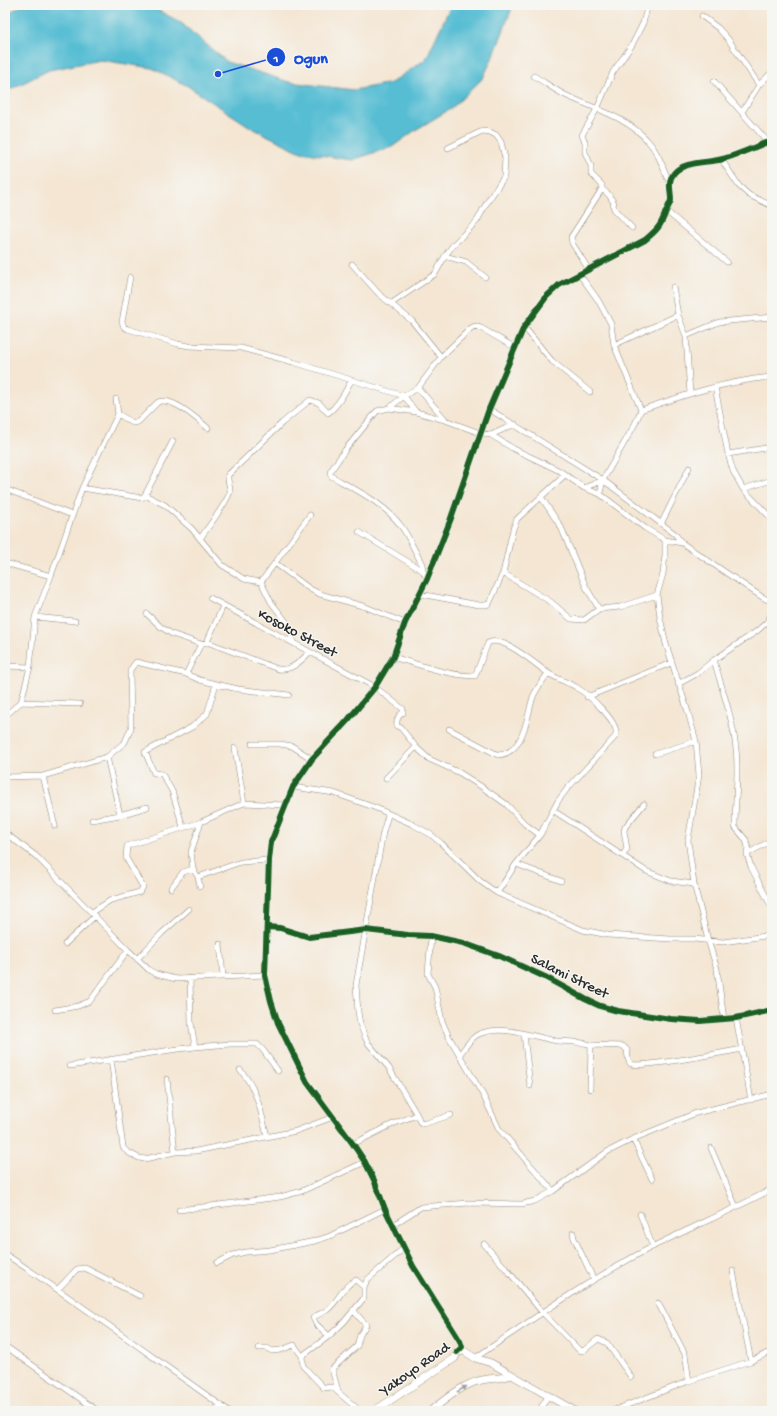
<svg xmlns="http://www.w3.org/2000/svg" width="777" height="1416" viewBox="0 0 777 1416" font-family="'Gochi Hand',sans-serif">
<rect width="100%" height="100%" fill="#f6f6f2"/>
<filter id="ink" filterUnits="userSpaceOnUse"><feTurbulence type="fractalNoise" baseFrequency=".025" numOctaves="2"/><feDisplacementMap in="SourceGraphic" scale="8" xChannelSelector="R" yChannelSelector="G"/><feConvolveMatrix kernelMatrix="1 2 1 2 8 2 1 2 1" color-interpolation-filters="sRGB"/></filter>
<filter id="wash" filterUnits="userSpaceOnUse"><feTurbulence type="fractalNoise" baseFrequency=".012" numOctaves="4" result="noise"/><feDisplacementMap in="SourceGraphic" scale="16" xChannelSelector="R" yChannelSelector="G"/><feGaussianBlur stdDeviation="0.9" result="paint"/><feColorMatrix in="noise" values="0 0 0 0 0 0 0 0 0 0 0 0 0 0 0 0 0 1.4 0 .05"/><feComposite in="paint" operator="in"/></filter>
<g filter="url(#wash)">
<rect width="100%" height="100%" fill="#f4e6d3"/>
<!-- water -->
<path fill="#56bdd3" stroke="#40747f" d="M23,5h125l32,17 47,40 62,20 65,8 37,-7 35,-24 25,-54h62l-17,45 -13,28 -31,30 -35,21 -25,18 -40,13 -51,-8 -49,-24 -66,-43 -34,-17 -52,-8 -51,10 -44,22v-77z"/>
</g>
<g filter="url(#ink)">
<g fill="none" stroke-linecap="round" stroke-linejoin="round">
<!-- street casing -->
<g stroke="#90887f" stroke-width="6">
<path id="street" d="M642,5l5,3
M702,16l16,12 10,11 31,46
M534,76c10,6 21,14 31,19 28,13 62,22 83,46 11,12 15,27 21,41
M714,81l54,61
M742,112l17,-27 13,-13
M721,159l18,27 10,9 23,11
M602,189l7,6 5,8 -1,2 1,4 18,19
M666,211l61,51
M445,256l21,6 19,15
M352,264l27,30 33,27 29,36
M589,270l-17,-27 -1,-6 31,-48v-4l-11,-11v-8l-6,-14v-10l-3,-7 15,-26 16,-37 19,-27 11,-22 5,-18
M580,275l18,25 13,24 3,21 27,65 -6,14 -32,56
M130,277l-8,45 2,5 4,2 50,15 11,2 52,2 52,14 111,34 12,16
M673,287l5,28 8,21 4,58
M392,303l43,-29 10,-18 8,-11 24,-24 9,-17 18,-27 1,-19 -4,-16 -5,-7 -6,-3 -7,-1 -5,2 -30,15
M524,327l28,34 38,31
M686,336l33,-14 53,-5
M614,345l64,-30
M715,387l13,67 5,17 10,18 29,30
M418,388l27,31
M389,408l27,4 29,8 35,13 11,2 23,14 46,22 24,17 16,6 45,34 20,12 17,3
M489,409l114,71 72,54 7,9 80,54 10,5
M641,410c43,-15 86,-29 131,-33
M118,414l15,9 5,-1 20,-20c14,-6 39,17 50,26
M491,435l24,-11
M728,454l44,-7
M82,488l60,10 3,-3 28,-54
M584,488l19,-8 -3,14
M5,489l67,26
M743,489l29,-9
M145,495l20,10 27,24 30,36 22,14 17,3 10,20 17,22 5,18
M541,497l20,30 25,60 13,22
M661,524l28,-56
M359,532l64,39
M200,539c5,-8 30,-40 30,-48 0,-6 -3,-10 -2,-16l54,-52 28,-23 9,3 9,10c10,-7 17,-21 23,-32
M665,540v15l-2,19 -6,21 3,22 6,27 22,68 8,29 3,34 -11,65 6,44 14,56 9,29 7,50
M5,563l46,13
M275,563l35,26 10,5 46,13 39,16
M503,573l48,29 20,17 13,1 15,-11 21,-2 37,-12
M427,579l-4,-8 -1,-7c-7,-12 -12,-26 -21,-38 -17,-23 -45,-36 -70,-50l-1,-4 15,-22 32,-39 12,-3 15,-12 14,-8 23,-31 30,-29 4,-2 6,2 33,19
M261,582l49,-67
M420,594l59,11h6l4,-1 14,-31 10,-44 4,-10 48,-44
M210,598l165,89 28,22v4c-5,2 -7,8 -6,13l4,2 15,19 13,12 31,14 22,14 24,17 19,20 15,11
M147,614l14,13 11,7 29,10 6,-2 71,27c15,2 22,-8 32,-17
M35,617l40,4
M207,642l16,-36
M393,657c27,8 53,18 82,19l13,-33c14,-9 48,22 60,30 9,6 19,9 28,14 10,6 47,37 39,50l-48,52 -9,12 -18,34 -24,29 -19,29
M714,660c8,29 19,59 22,89 3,26 -1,52 -1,78l11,13 2,8 -1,6 4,13 21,41
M5,666l25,1
M186,674l15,-30
M678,684l20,-11 16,-13 43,-29 10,-9 5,-9
M587,697l84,-34
M21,702l59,2
M5,716l16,-14 9,-35 5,-50 16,-41 31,-88 36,-74 -2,-15
M449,729l49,26c26,-1 29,-39 35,-58 3,-8 10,-16 15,-24
M252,744h28l12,2 20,13
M235,748l9,55
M655,754l41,-13
M107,757l18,-15 6,-14 -1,-58 6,-8 50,12 14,6 16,4
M43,776l12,50
M5,777l38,-1 64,-19 13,58
M386,778l30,-31
M293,787l41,6 42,15 36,16 18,10 11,9 39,38 17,12 86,37 25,5 62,4h24l29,3 49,-7
M554,811l92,60 25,10 23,3
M388,815l-5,17 -27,153 2,27 2,12 5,13 3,6 21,25 28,47 3,7 3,2 28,-9
M92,820l28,-5 27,-8
M183,827l-11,-36 -10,-17 -8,-1 -9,-21 47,-25 15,-13 9,-30 22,5 51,6
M5,833l31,23 92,94 21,20 7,4 20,5 89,-4
M747,854l25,-14
M623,855l4,-6 -3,-18 1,-4 19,-23
M516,864l45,17
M198,877l43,-15 28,-2
M200,886l-2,-9 -5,-8 -2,-17 10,-30
M171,888l12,-16 10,-3
M92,912l19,-12 29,-8 3,-5 -17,-29 1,-12 74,-24 43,-19 41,2
M267,927l13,1 29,9 57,-7 42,5 23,1 32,7 36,13 46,21 40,22 15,7 18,5 53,8 29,2 36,-3 36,-8
M431,936l-3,38 7,13 7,34 7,16 34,58 16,34 54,62
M65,944l30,-28
M220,944l3,32
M137,959l25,-26 27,-24
M55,1010l23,-4 12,-5 38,-51
M736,1018l15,82
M524,1034l6,52
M195,1047l35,-3h27l6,6 15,21
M460,1054c5,-6 11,-17 19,-20 25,-10 54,3 78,7 11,1 23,0 34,4l32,1 4,4c1,4 0,12 4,14 9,4 95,-12 111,-15
M111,1059l12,88 1,2 5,4 10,5 6,1 30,-7 21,-1 100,-20 37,-14
M70,1066l101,-16 24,-3 -4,-24 -1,-45
M240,1070c17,18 21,42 27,66
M167,1079l8,73
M590,1089l1,-44
M633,1139l19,40
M353,1144l42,-21 22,-8
M711,1148l25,59
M179,1210l101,-13 22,-6 63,-29
M640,1214l13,33
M393,1225l28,-18 47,-4 54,1 13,-3 18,-10 54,-39 26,-13 63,-26 76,-19
M573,1233l1,5 20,42
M484,1244l24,27 34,41 37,38 4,1 15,-12 9,4 24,34
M5,1254c76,50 150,105 224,157
M217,1263l16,-8 13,-3 24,-2 45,-9 15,-5 55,-27
M733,1271l18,90
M58,1289l19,-20 8,-1 55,28
M658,1303l27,51 4,27
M329,1336l-13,-12 -3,-6c4,-4 9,-4 14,-8 11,-8 16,-25 29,-30l8,7
M5,1346l93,65
M259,1348h8l5,3 9,-1 13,-5 8,11 1,10 21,22 8,-1 28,24
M457,1352l5,-5 -2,-6 -47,-75 -28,-57 -11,-29 -9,-18 -12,-18 -46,-62 -29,-59 -7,-22 -6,-26 4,-115 2,-18 22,-55 19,-28 36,-39 27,-33 18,-30 12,-34 22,-44 23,-58 39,-112 35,-82 23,-31 12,-11 86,-45c12,-10 16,-14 21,-29 2,-4 4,-7 5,-11 0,-10 -4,-18 3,-27 9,-12 35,-10 49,-14 17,-5 33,-12 49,-19
M302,1356l27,-20 14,-13 21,-25v-11l3,-7 37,-32
M475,1358c58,-39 115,-79 177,-111 40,-20 81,-37 120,-58
M338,1391l-6,-22 25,-23 3,-11 6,-10 -13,-15
M214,1411l7,-6
M539,1411l9,-15
M612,1411l77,-30 62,-20 21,-10"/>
</g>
<!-- secondary casing -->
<g stroke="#90887f" stroke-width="8">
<path id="secondary" d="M374,1411l81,-53 2,-6 7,-1 11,7 16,5 84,48
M430,1411c14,-10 30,-25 48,-30 11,-3 22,-2 34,-6"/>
</g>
<!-- street -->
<use href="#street" stroke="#fff" stroke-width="5"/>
<!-- secondary -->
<use href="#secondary" stroke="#fff" stroke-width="7"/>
<!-- cycleway casing -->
<g stroke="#f6f6f2" stroke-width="8">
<path id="cycleway" d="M267,927l13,1 29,9 57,-7 42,5 23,1 32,7 36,13 46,21 40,22 15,7 18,5 53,8 29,2 36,-3 36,-8
M457,1352l5,-5 -2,-6 -47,-75 -28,-57 -11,-29 -9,-18 -12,-18 -46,-62 -29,-59 -7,-22 -6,-26 4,-115 2,-18 22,-55 19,-28 36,-39 27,-33 18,-30 12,-34 22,-44 23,-58 39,-112 35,-82 23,-31 12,-11 86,-45c12,-10 16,-14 21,-29 2,-4 4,-7 5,-11 0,-10 -4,-18 3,-27 9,-12 35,-10 49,-14 17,-5 33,-12 49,-19"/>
</g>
<!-- cycleway -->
<use href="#cycleway" stroke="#1b5e20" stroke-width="6"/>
</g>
<!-- one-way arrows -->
<defs><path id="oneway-solid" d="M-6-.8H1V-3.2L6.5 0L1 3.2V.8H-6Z"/></defs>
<use fill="#a0a0a0" href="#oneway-solid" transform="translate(462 1389) rotate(-30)"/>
</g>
<g text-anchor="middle" stroke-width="3" stroke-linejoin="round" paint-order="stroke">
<!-- street labels -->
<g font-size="15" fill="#2b2b2b" stroke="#f6f6f2">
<text transform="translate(298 632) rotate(28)" y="5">Kosoko Street</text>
<text transform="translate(570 975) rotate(26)" y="5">Salami Street</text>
<text transform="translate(414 1368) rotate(-35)" y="5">Yakoyo Road</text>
</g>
</g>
<!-- callouts -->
<path fill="none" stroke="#1d4ed8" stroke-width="1.5" d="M218 74L276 57"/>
<g fill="#1d4ed8" stroke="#f6f6f2" stroke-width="1.5">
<circle cx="218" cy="74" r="4"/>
<circle cx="276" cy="57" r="10"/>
</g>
<g font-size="12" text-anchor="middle" font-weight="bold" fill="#fff">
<text x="276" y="62">1</text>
</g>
<g font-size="16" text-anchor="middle" font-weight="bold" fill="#1d4ed8" stroke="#f6f6f2" stroke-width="3" stroke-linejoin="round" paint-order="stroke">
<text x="311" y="63">Ogun</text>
</g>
<!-- margin -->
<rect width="777" height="1416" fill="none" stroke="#f6f6f2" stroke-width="20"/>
</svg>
